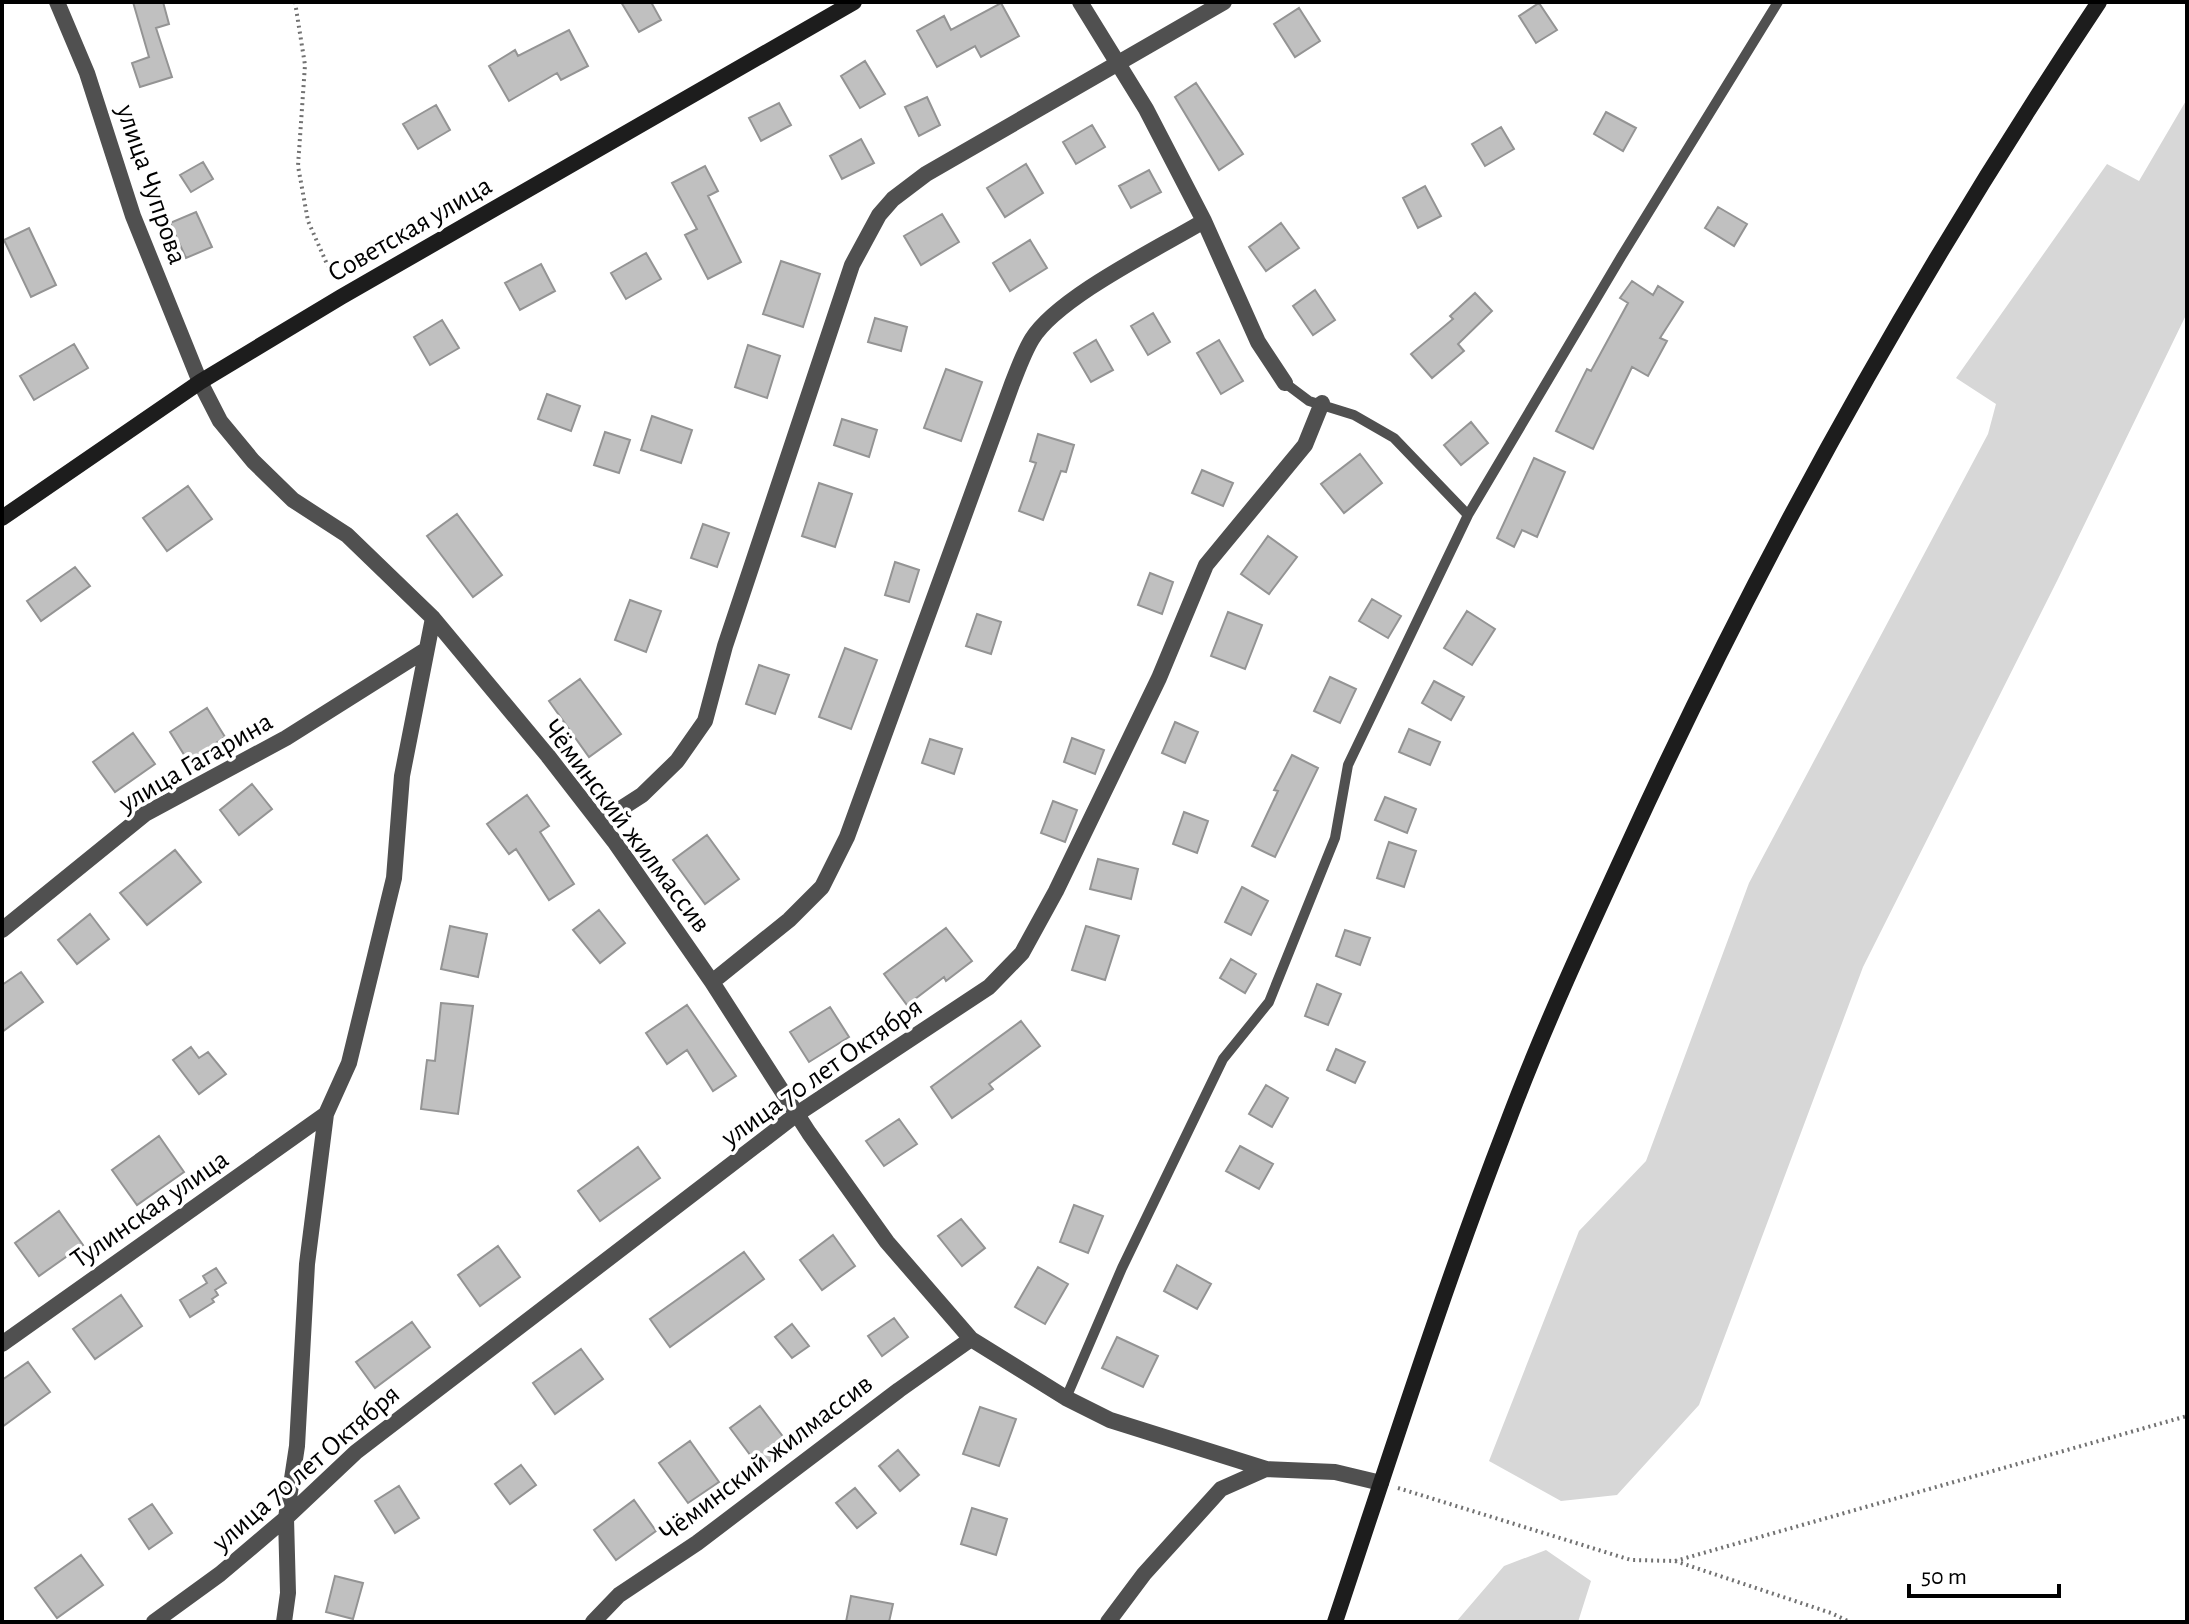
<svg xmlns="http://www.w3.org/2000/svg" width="2189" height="1624" viewBox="0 0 2189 1624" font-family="'Alegreya Sans',sans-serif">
<rect width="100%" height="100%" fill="#fff"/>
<!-- green -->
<path fill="#d7d7d7" d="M2187,99v214l-130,268 -194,386 -164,438 -82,90 -56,6 -72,-40 90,-230 67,-70 103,-278 239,-449 8,-30 -40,-26 151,-214 32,17z
M1546,1550l45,31 -13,41h-122l48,-56z"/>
<!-- building -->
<path fill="#c0c0c0" stroke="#949494" stroke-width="2" d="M133,2h30l6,22 -13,4 16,49 -32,10 -8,-24 17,-6z
M621,2h30l10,18 -22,12z
M1001,3l18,33 -38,21 -6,-11 -38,21 -20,-36 27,-15 7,14z
M1539,3l18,27 -21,13 -17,-27z
M1299,8l21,33 -25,16 -21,-33z
M569,30l19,36 -27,14 -4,-7 -48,28 -20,-35 26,-16 3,6z
M865,61l20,33 -25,14 -19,-32z
M1196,83l47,71 -24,16 -44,-73z
M927,97l13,28 -21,11 -14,-29z
M779,103l12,22 -30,16 -12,-23z
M436,105l14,25 -32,19 -15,-25z
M1606,112l30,16 -13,23 -29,-17z
M1092,125l13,22 -29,17 -13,-22z
M1501,127l13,22 -29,17 -13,-22z
M861,139l13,24 -32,16 -12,-23z
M203,162l10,17 -22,13 -11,-17z
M1026,164l17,29 -38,24 -18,-29z
M705,166l13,25 -10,5 33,66 -33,17 -23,-44 12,-6 -25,-46z
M1149,170l12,22 -30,16 -12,-22z
M1425,186l16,30 -23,12 -15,-30z
M1718,207l29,17 -13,22 -29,-18z
M196,212l16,35 -26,11 -16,-35z
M942,214l17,28 -38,23 -17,-29z
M1281,223l18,25 -33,23 -17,-24z
M29,228l27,57 -25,12 -27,-57z
M1030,240l17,28 -37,23 -17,-28z
M646,253l15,26 -35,20 -15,-26z
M781,261l39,13 -17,53 -40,-13z
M541,264l14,27 -35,19 -15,-27z
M1632,281l21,14 5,-9 25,16 -23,36 7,3 -19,35 -16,-9 -39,82 -37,-18 31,-62 4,2 37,-68 -8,-5z
M1315,290l20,30 -22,15 -20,-29z
M1475,293l17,18 -34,33 6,7 -32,27 -21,-24 42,-35 -3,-3z
M1153,313l17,29 -22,13 -17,-29z
M875,318l32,9 -6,24 -33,-9z
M442,320l17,28 -29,17 -16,-28z
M1096,340l17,30 -22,12 -17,-29z
M1219,340l24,41 -22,13 -24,-41z
M74,344l14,24 -54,32 -14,-24z
M748,345l32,11 -13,42 -32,-11z
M946,369l36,13 -21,59 -37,-13z
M547,394l33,12 -9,25 -33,-12z
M652,416l40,14 -11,33 -40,-13z
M842,419l35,11 -8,27 -35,-12z
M1471,422l17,21 -27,22 -17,-20z
M605,432l25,8 -11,33 -25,-8z
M1038,434l36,11 -8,27 -5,-1 -18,49 -24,-9 17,-48 -6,-2z
M1360,454l22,29 -38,30 -23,-29z
M1534,458l31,14 -28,65 -15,-7 -8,17 -17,-9z
M1202,470l31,13 -10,23 -31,-13z
M819,483l33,11 -17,53 -33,-11z
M188,486l24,33 -45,32 -24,-33z
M457,514l45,61 -29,22 -46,-61z
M703,524l26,9 -12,34 -26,-9z
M1268,536l29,21 -28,37 -28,-20z
M895,562l24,8 -10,32 -24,-7z
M75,567l15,19 -49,35 -14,-20z
M1150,573l23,9 -11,32 -24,-9z
M1372,599l29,17 -13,22 -29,-17z
M630,600l31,11 -15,41 -31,-12z
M1467,611l28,18 -23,36 -28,-17z
M1228,612l34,13 -17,44 -34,-13z
M977,614l24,8 -10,32 -25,-8z
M845,648l32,12 -26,69 -32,-12z
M759,665l30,10 -14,39 -29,-10z
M1330,677l26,12 -16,34 -26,-12z
M580,679l41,55 -32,23 -40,-56z
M1434,681l30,16 -13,23 -29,-17z
M207,708l18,29 -37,24 -18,-29z
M1175,722l23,10 -13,31 -23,-10z
M1409,729l31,13 -10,23 -31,-13z
M133,733l22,31 -40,28 -22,-30z
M1072,738l32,12 -9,24 -31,-12z
M930,739l32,10 -8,25 -32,-11z
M1292,755l26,13 -43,89 -23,-11 26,-55 -4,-1z
M252,784l20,25 -33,26 -19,-25z
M527,795l22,31 -9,6 34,52 -25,16 -33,-51 -7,5 -22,-30z
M1385,797l31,12 -9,24 -32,-13z
M1053,801l24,9 -12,32 -24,-9z
M1184,812l24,9 -11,32 -24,-9z
M707,835l32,44 -34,25 -32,-44z
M1389,842l27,9 -12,36 -27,-9z
M175,850l26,32 -54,43 -27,-32z
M1098,859l40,10 -7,30 -41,-10z
M1242,887l26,14 -17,34 -26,-13z
M599,910l26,33 -25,20 -27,-33z
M90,914l19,25 -32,25 -19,-24z
M450,926l37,8 -9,43 -37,-8z
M1086,926l33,10 -14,44 -33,-10z
M946,928l26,33 -26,20 -2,-4 -37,28 -23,-31z
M1345,930l25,8 -10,27 -24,-9z
M1231,959l25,15 -11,19 -25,-15z
M21,972l22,30 -41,30v-47z
M1317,984l24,10 -13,31 -23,-9z
M441,1003l32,3 -15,108 -37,-5 6,-49 8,1z
M687,1005l49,71 -23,15 -26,-41 -20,14 -21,-31z
M830,1007l19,30 -40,25 -19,-30z
M1021,1021l19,25 -51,38 4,5 -41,29 -21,-31z
M191,1047l8,11 9,-6 18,22 -27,20 -26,-34z
M1336,1049l29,13 -10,21 -28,-13z
M1266,1085l22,13 -16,29 -23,-13z
M899,1119l18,25 -33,22 -18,-25z
M159,1136l25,36 -47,33 -25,-35z
M1240,1146l33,18 -14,25 -33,-18z
M638,1147l22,31 -60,43 -22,-30z
M1074,1205l29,11 -15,37 -28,-11z
M59,1211l24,34 -44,31 -24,-33z
M961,1219l24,29 -23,18 -24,-30z
M833,1235l22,31 -33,24 -22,-30z
M498,1246l22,31 -40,29 -22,-31z
M744,1252l20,27 -94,68 -20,-28z
M1177,1265l34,19 -14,25 -33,-18z
M1038,1267l30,17 -23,40 -30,-17z
M216,1268l10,15 -11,7 3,5 -6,4 2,3 -24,15 -10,-17 27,-17 -4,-7z
M121,1295l21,31 -47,33 -22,-30z
M894,1318l14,19 -26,19 -14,-20z
M412,1322l18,25 -55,41 -19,-26z
M792,1324l17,22 -17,12 -17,-21z
M1117,1337l41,19 -15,31 -41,-19z
M581,1349l22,30 -48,35 -22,-31z
M28,1362l22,30 -48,35v-47z
M760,1406l30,40 -30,22 -30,-40z
M980,1407l36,12 -17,47 -36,-12z
M690,1441l29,41 -31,21 -29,-40z
M898,1450l21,25 -19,16 -21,-25z
M521,1465l15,20 -26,19 -15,-20z
M399,1486l20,32 -24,15 -20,-32z
M855,1488l21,25 -19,15 -21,-25z
M634,1500l22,31 -40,29 -22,-30z
M152,1504l20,29 -23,16 -20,-30z
M972,1508l35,11 -11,36 -35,-11z
M81,1555l22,30 -46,33 -22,-30z
M335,1576l28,7 -10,36 -27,-7z
M851,1596l42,8 -4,18h-43z"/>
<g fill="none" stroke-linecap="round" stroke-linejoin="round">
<!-- path -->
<path stroke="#727272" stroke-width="4" stroke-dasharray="2 4" stroke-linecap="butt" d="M295,2l10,63 -7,101 10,55 26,59
M1398,1488l233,72 44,1 156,52 19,9
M1675,1561l512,-145"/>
<!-- lane -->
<path stroke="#505050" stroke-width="10" d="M1468,515l153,-258 157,-255
M1066,1398l56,-130 101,-209 46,-57 66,-164 13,-73 120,-250 -74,-77 -40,-23 -45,-14 -24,-18"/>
<!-- street -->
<path stroke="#505050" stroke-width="16" d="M57,2l30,71 46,143 67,166 20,39 33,40 40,39 54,35 86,83 115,138 66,85 98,141 97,151 78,109 84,97 95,59 44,22 156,49 69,3 46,11
M1080,2l66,107 58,112 54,121 27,41
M600,822l42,-27 35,-34 28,-40 20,-75 127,-381 27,-50 14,-16 33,-25 298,-172
M2,930l143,-116 141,-76 138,-87
M712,982l77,-62 33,-33 25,-50 165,-453c6,-15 12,-32 20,-45 26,-42 127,-91 172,-118
M2,1344l324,-230
M154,1622l66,-48 66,-56 70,-66 441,-338 192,-127 33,-34 34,-62 103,-213 47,-113 99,-120 17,-42
M284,1622l4,-29 -2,-75 11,-72 10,-182 19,-150 23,-51 45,-185 8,-102 31,-158
M593,1622l26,-27 78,-52 202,-153 72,-51
M1108,1622l36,-48 77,-85 45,-20"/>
<!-- secondary -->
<path stroke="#1d1d1d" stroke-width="16" d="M2,518l198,-136 141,-85 513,-295
M1335,1622c55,-165 108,-333 171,-495 36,-96 79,-189 122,-282 134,-293 292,-575 471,-843"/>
</g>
<g text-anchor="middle" stroke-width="7" stroke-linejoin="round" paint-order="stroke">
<!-- street labels -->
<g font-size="28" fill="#000" stroke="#fff">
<text transform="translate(153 184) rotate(71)" y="10">улица Чупрова</text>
<text transform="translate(409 228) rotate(-30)" y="10">Советская улица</text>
<text transform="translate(195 761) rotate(-30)" y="10">улица Гагарина</text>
<text transform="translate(628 825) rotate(53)" y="10">Чёминский жилмассив</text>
<text transform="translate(821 1071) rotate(-35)" y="10">улица 70 лет Октября</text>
<text transform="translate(149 1208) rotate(-35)" y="10">Тулинская улица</text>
<text transform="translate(765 1457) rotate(-37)" y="10">Чёминский жилмассив</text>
<text transform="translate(305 1467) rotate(-41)" y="10">улица 70 лет Октября</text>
</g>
</g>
<!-- border -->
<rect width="2189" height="1624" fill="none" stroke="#000000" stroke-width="8"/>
<!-- scale -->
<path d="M1909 1584v12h150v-12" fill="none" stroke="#000000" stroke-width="4"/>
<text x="1921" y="1584" font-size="24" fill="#000000" stroke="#ffffff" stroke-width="6" paint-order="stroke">50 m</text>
</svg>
